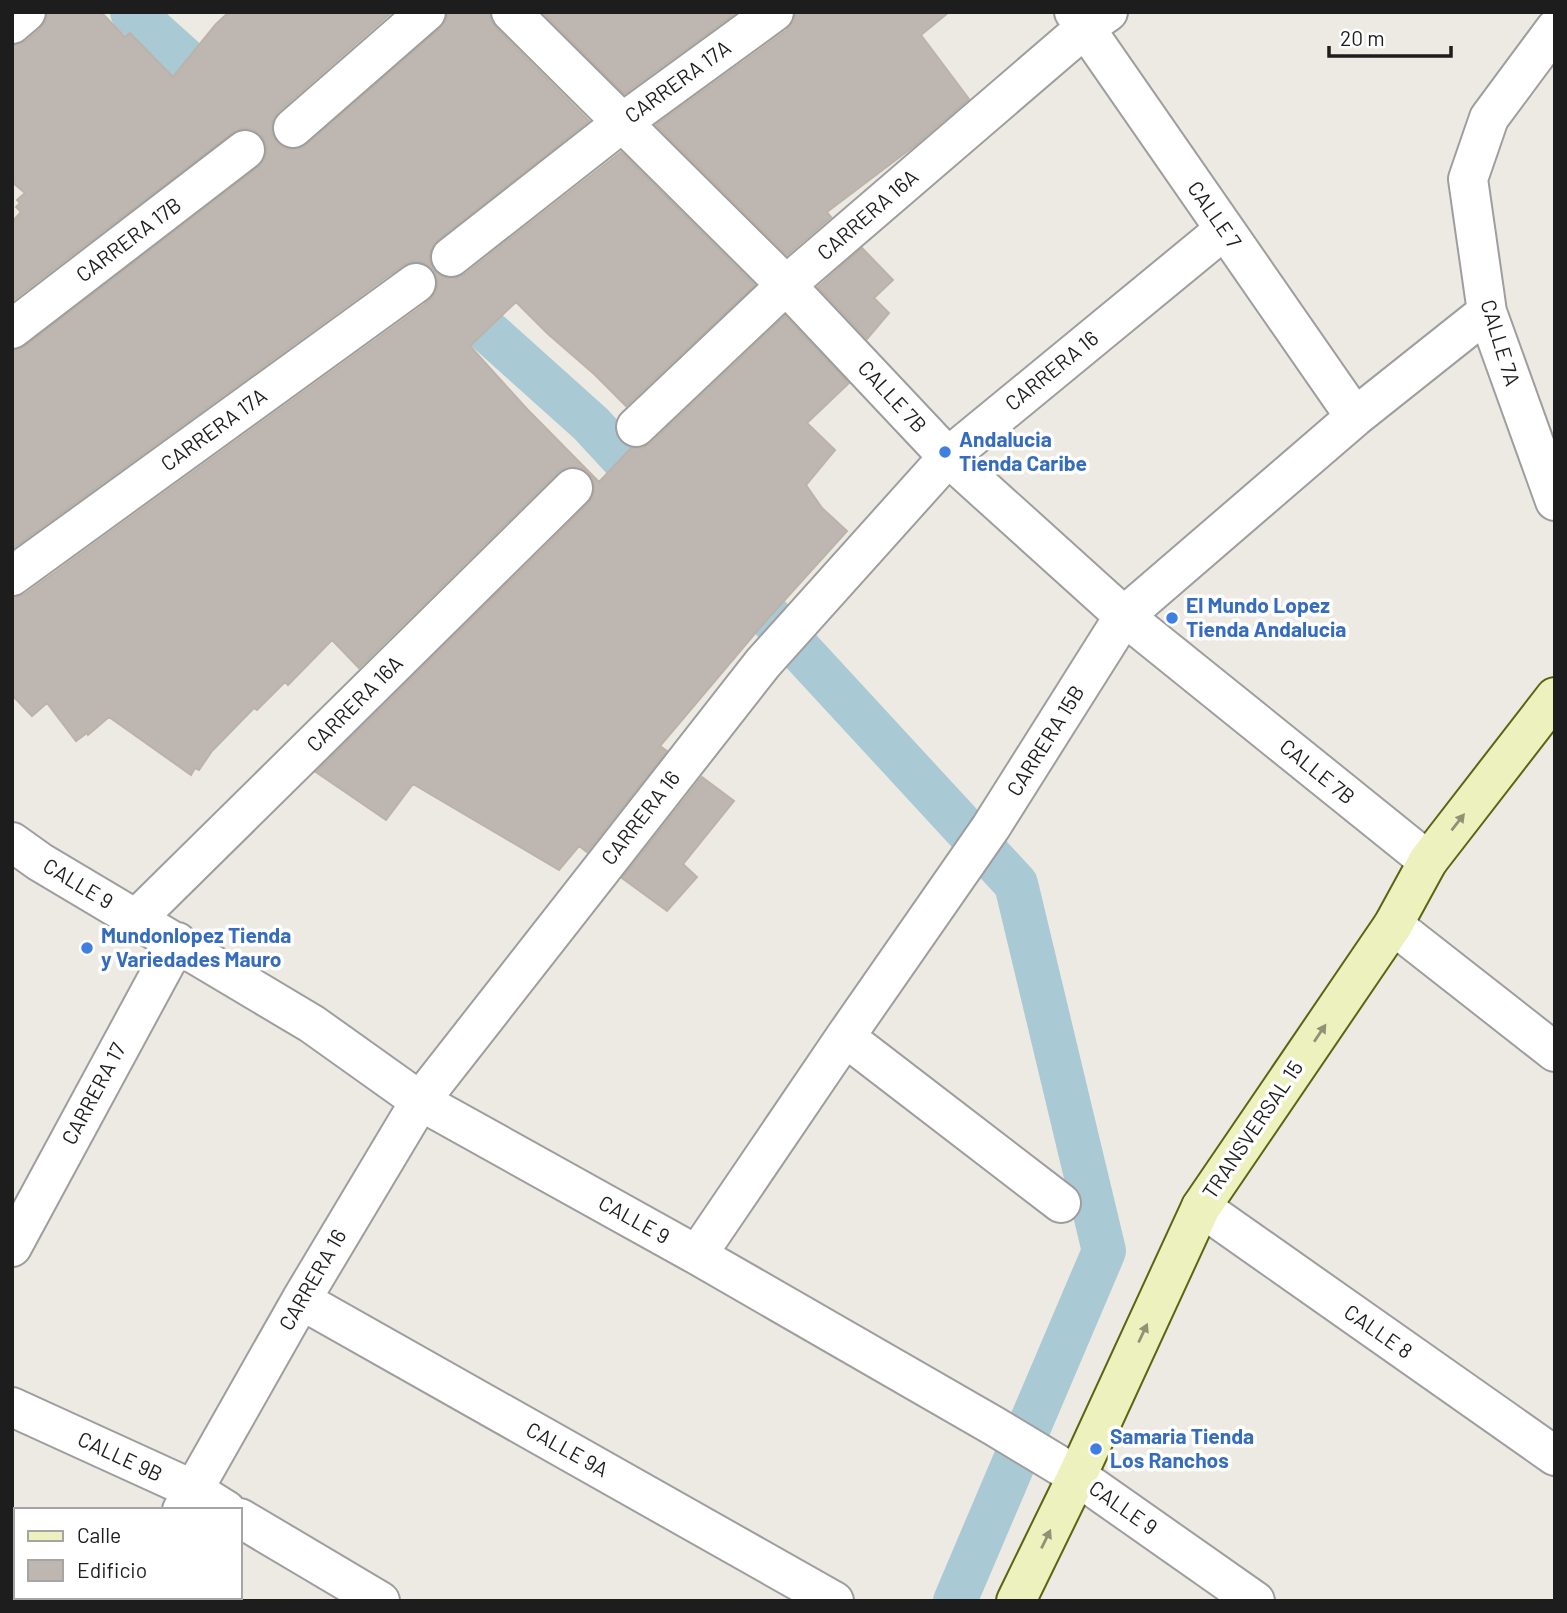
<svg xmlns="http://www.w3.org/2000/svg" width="1567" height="1613" viewBox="0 0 1567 1613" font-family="Barlow,sans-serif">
<rect width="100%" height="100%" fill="#edeae4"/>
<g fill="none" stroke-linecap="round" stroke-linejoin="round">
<!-- canal -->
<path stroke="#a9c9d5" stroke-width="44" d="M132,12l459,412 71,77
M729,573l287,311 88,367 -149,350"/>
</g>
<!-- building -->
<path fill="#bdb6b1" stroke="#bdb2a8" stroke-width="2" d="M47,12h54l24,25 5,-4 43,44 43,-53 13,-12h163l-114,100 -6,10v11l5,10 10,6h11l9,-5 133,-116 6,-8 1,-8h43v6l6,10 93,93 -151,119 -7,10 -2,9 4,11 -8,-7 -11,-2 -11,4 -391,284v-199l13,-4 233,-179 7,-8 2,-11 -4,-11 -9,-7 -11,-2 -11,5 -220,168v-79l9,-10 -5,-5 4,-4 -3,-3 8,-7 -13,-11v-137l14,-4 14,-12 6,-9z
M542,12h195l-113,82z
M795,12h154l-28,23 48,64 -56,48 -86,65 4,5 -44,38 -131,-130 131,-95 7,-9z
M621,152l134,133 -129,121 -32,-32 -46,-40 -32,-32 -46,44 57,63 72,73 32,-34h11l9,-5 134,-127 64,67 -42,40 28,27 -29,35 16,23 25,23 -84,93 -103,122 7,5 -80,101 -8,-6 -20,24 -146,-86 -27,36 -70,-48 272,-268 6,-11v-11l-6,-10 -10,-5h-11l-9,5 -199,196 -27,-28 -44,45 -3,-3 -28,28 -3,-2 -42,43 -13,19 -4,-2 -4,7 -82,-58 -21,18 -1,-2 -11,8 -29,-38 -15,13 -20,-21v-97l13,-4 404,-293 7,-9 2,-11 -5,-11 11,7 11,1 10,-4z
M862,248l31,32 -19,18 15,15 -22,26 -49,-52z
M702,777l32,24 -51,63 14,13 -30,34 -45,-33z"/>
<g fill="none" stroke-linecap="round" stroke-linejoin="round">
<!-- street casing -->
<g stroke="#9e9e9e" stroke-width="42">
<path id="street" d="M511,12l275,273 162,172 176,159 304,245
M1074,12l281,405
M12,24l14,-12
M1555,29l-66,89 -21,61 19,133 68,189
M293,128l133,-116
M451,257l172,-135 151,-110
M12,329l233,-179
M636,427l150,-142 299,-257 23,-16
M12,576l404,-293
M12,842l28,20 272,162 108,77 277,154 297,171 83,50 178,125
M136,919l437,-431
M1393,925l162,127
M845,1037l216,166
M1201,1207l354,249
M12,1247l165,-305
M697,1255l148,-218 146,-210 133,-211 231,-199 132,-105
M301,1300l533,301
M12,1407l182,83 32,20
M182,1510l119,-210 119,-199 343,-438 185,-206 276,-227
M240,1518l140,83
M128,1601l2,-4"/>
</g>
<!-- secondary casing -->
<g stroke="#596611" stroke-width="42">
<path id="secondary" d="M1016,1601l61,-125 124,-269 192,-282 35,-64 127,-164"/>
</g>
<!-- street -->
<use href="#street" stroke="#fff" stroke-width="38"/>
<!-- secondary -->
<use href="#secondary" stroke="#ecf1bd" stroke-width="38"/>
</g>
<!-- one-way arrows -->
<defs><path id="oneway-solid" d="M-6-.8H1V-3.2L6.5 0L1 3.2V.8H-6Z" transform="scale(1.75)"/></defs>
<g fill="#8f9275">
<use href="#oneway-solid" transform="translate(1458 822) rotate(-52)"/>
<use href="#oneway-solid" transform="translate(1320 1033) rotate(-56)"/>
<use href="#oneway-solid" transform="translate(1143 1333) rotate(-65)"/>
<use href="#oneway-solid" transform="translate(1046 1539) rotate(-64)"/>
</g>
<!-- markers -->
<g fill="#3f7fe0" stroke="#fff" stroke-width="2.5">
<circle cx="945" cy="452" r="7"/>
<circle cx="1172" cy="618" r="7"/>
<circle cx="87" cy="948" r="7"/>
<circle cx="1096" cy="1449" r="7"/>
</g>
<g text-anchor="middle" stroke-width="7" stroke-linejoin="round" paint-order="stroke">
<!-- street labels -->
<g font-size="21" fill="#1d1d1d" stroke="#fff">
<text transform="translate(678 82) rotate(-36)" y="7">CARRERA 17A</text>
<text transform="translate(868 215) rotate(-41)" y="7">CARRERA 16A</text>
<text transform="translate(1214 215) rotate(55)" y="7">CALLE 7</text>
<text transform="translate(129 240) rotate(-37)" y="7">CARRERA 17B</text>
<text transform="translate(1500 343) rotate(73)" y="7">CALLE 7A</text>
<text transform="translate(1052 371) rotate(-39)" y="7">CARRERA 16</text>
<text transform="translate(892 397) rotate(47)" y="7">CALLE 7B</text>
<text transform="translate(214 430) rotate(-36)" y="7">CARRERA 17A</text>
<text transform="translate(355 704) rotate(-45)" y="7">CARRERA 16A</text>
<text transform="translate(1046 741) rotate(-58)" y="7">CARRERA 15B</text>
<text transform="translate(1317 772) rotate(39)" y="7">CALLE 7B</text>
<text transform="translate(641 818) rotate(-52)" y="7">CARRERA 16</text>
<text transform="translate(78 884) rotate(31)" y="7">CALLE 9</text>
<text transform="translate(94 1094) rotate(-62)" y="7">CARRERA 17</text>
<text transform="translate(1253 1130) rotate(-56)" y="7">TRANSVERSAL 15</text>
<text transform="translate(634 1220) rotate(29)" y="7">CALLE 9</text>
<text transform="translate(313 1280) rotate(-60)" y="7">CARRERA 16</text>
<text transform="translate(1378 1332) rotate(35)" y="7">CALLE 8</text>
<text transform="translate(567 1450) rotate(29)" y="7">CALLE 9A</text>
<text transform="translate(120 1457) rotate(25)" y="7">CALLE 9B</text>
<text transform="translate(1123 1508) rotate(35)" y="7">CALLE 9</text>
</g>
<!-- shop labels -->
<g font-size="21" font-weight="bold" fill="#366cbe" stroke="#fff" text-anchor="start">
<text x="959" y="447">Andalucia<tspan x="959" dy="24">Tienda Caribe</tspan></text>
<text x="1186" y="613">El Mundo Lopez<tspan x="1186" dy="24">Tienda Andalucia</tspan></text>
<text x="101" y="943">Mundonlopez Tienda<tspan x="101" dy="24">y Variedades Mauro</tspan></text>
<text x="1110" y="1444">Samaria Tienda<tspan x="1110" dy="24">Los Ranchos</tspan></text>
</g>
</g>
<!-- border -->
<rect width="1567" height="1613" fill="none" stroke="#1d1d1d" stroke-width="28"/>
<!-- legend -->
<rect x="14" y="1508" width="228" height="91" fill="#ffffff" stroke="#a5a5a5" stroke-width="2"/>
<rect x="28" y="1531" width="35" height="10" fill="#ecf1bd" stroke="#a5a5a5" stroke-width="2"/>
<text x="77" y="1543" font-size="21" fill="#1d1d1d">Calle</text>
<rect x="28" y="1560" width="35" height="21" fill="#bdb6b1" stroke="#a5a5a5" stroke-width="2"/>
<text x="77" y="1578" font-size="21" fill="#1d1d1d">Edificio</text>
<!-- scale -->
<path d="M1329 46v10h122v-10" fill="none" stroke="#1d1d1d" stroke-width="3.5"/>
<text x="1340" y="46" font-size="21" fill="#1d1d1d" stroke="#ffffff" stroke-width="5" paint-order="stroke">20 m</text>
</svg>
